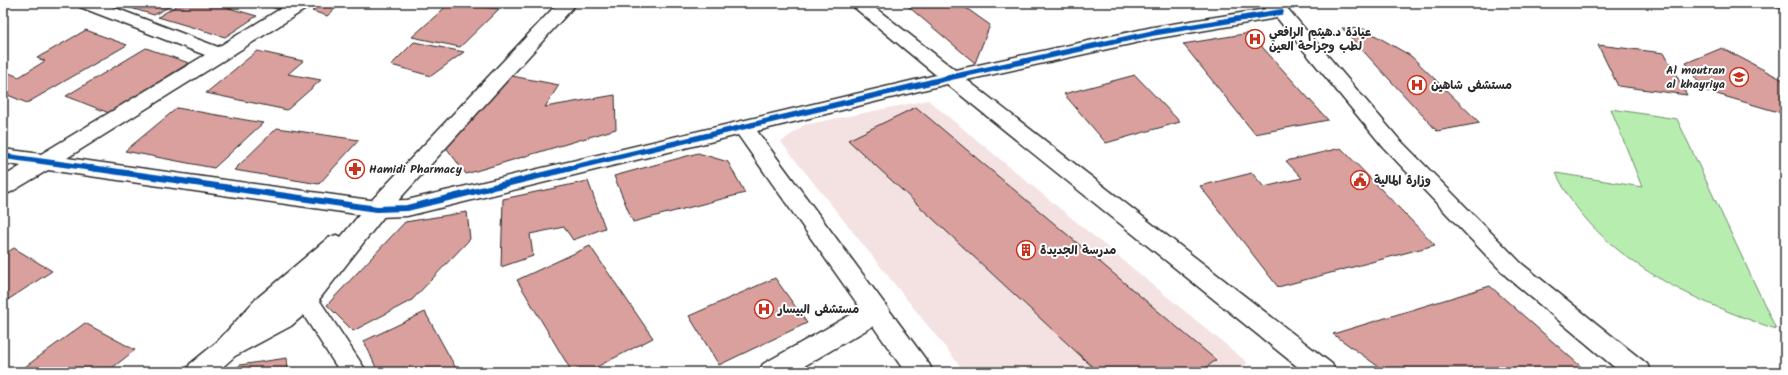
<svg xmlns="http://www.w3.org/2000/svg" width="1788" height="375" viewBox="0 0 1788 375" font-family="Kalam,'Playpen Sans Arabic',sans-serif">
<rect width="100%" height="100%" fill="#fff"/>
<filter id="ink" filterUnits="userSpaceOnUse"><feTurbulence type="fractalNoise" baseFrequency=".025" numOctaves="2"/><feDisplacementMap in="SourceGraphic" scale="8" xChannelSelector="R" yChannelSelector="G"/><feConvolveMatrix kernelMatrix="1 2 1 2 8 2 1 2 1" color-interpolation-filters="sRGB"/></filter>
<g filter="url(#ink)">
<!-- built -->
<path fill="#f4e2e2" d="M928,100l320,263 -13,9h-270l-184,-230 23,-17z"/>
<!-- green -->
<path fill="#b7eeb0" stroke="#718c6e" d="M1611,109l66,10 99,210c-84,-28 -180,-71 -220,-156l86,14z"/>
<!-- building -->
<path fill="#daa09d" stroke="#2b2b2b" d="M114,3h62l-22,12z
M181,3h30l46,13 -32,21 -67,-20z
M261,3h25l-9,6z
M324,3h18l-15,13 -15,-5z
M450,3l49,6 -39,38 -48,-10z
M904,3h55l31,22 -15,38z
M1342,28l22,1 47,27 69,67 -43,8z
M86,30l41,15 -100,58 -24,-10v-17l6,-3 10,4 26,-16 -8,-3z
M1250,33l5,6 73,81 -73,14 -72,-90z
M414,42l50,10 -33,24 -40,-11z
M1598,45l66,8 23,42 -69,-9z
M146,48l43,15 -80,50 -43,-17z
M1722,48l63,33v33l-82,-24 -17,-27z
M257,51l46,10 -15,13 33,6 -34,30 -81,-17z
M1135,75l45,47 -74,21 -42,-49z
M512,76l47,9 -14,22 70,-12 1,34 -150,45 -21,-28z
M916,107l300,253 -16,12h-102l-250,-232z
M177,108l86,15 -49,45 -89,-17z
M277,128l82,12 -40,44 -85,-14z
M1341,148l94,97 -157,42 -78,-101 52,-13 12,14 38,-9 -16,-17z
M698,153l30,9 17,31 -112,29 -19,-46z
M588,181l17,47 -32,12 -9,-13 -34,7 3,22 -32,11 2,-68z
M467,212l3,27 -58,61 -59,31 -26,-26 78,-83z
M590,246l63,92 -66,34h-15l-55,-92z
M14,248l38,23 -49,32v-48z
M775,278l32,45 -88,42 -30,-49z
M1490,286l97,86h-201l-53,-38z
M425,312l33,60h-80l-14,-31z
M85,323l50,27 -28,22h-89z
M287,358l1,14h-56l8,-7z"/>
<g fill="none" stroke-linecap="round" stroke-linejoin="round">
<!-- street casing -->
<g stroke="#2b2b2b" stroke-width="3">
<path id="street" d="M77,3h25l116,44 72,-44h22l-3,4 -242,151 310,43 30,-1 529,-125 -87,-72h20l86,67 198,-43 113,-18 -5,-6h20l6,5 111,130 124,126 125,100 4,8h-31l-114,-96 -122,-128 -107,-130 -124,21 -186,41 365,284 4,8h-32l-357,-288 -190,47 172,233 4,8h-28l-32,-46 -79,46h-35l4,-8 98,-55 -123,-174 -331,81 -30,1 -329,-47 -37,22 -8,3v-18l18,-11 -18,-3v-14l38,5 164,-99 -125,-48z
M1774,3h11v6l-8,-2z
M305,289l9,3 53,80h-27l-47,-73 3,-7z"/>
</g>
<!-- secondary casing -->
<g stroke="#2b2b2b" stroke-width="3">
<path id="secondary" d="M558,3h19l-192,212 -71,91 -23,20 -56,30 -18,16h-31l4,-8 27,-22 39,-43 72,-61 8,-3 5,2 28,-34z"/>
</g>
<!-- street -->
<use href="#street" fill="#fff" fill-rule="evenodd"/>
<!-- secondary -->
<use href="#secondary" fill="#fff" fill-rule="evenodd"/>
<!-- cycleway-far1 casing -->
<g stroke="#fff" stroke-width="8">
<path id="cycleway-far1" d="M3,156l95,13
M567,169l385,-92 201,-44 128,-21"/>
</g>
<!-- cycleway casing -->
<g stroke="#fff" stroke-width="9">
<path id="cycleway" d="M91,168l286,41 30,-1 164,-40"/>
</g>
<!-- cycleway-far1 -->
<use href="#cycleway-far1" stroke="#0057b8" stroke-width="5.5"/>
<!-- cycleway -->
<use href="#cycleway" stroke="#0057b8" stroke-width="6"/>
</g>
</g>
<!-- icons -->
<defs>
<g id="hospital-ring" transform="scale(1)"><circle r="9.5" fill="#fff" stroke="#c8321e" stroke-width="1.5"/><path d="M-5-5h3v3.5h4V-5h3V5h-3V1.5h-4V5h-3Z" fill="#c8321e"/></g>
<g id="school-ring" transform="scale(1)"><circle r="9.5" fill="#fff" stroke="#c8321e" stroke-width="1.5"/><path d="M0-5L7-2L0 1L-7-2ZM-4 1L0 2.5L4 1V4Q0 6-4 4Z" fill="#c8321e"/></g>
<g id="pharmacy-ring" transform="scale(1)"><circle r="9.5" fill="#fff" stroke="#c8321e" stroke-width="1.5"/><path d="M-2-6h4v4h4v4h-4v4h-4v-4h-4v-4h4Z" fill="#c8321e"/></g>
<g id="civic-ring" transform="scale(1)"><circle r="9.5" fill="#fff" stroke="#c8321e" stroke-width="1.5"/><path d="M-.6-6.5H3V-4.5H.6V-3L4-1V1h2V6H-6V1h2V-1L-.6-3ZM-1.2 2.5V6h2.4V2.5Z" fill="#c8321e"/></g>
<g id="building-ring" transform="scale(1)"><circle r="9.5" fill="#fff" stroke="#c8321e" stroke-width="1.5"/><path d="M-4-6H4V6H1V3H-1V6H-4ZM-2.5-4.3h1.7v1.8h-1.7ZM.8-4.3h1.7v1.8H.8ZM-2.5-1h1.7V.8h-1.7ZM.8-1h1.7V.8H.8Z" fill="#c8321e"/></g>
</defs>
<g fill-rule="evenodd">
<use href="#hospital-ring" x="1255" y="39"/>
<use href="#school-ring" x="1739" y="77"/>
<use href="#hospital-ring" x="1417" y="85"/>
<use href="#pharmacy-ring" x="355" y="169"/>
<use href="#civic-ring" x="1360" y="180"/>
<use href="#building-ring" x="1026" y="250"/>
<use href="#hospital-ring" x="764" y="309"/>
</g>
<g text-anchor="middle" stroke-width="4" stroke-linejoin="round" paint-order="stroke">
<!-- poi labels -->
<g font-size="12" font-weight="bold" fill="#2b2b2b" stroke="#fff" text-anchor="start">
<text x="1269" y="36">عيادة د.هيثم الرافعي<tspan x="1269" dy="14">لطب وجراحة العين</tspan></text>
<text x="1725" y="74" text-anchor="end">Al moutran<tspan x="1725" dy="14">al khayriya</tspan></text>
<text x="1431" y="89">مستشفى شاهين</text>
<text x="369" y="173">Hamidi Pharmacy</text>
<text x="1374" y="184">وزارة المالية</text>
<text x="1040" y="254">مدرسة الجديدة</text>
<text x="778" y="313">مستشفی البيسار</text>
</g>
</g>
<!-- margin -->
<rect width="1788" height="375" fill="none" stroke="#fff" stroke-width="16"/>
<rect x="8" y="8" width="1772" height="359" fill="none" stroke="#2b2b2b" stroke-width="1.5" filter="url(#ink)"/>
</svg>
